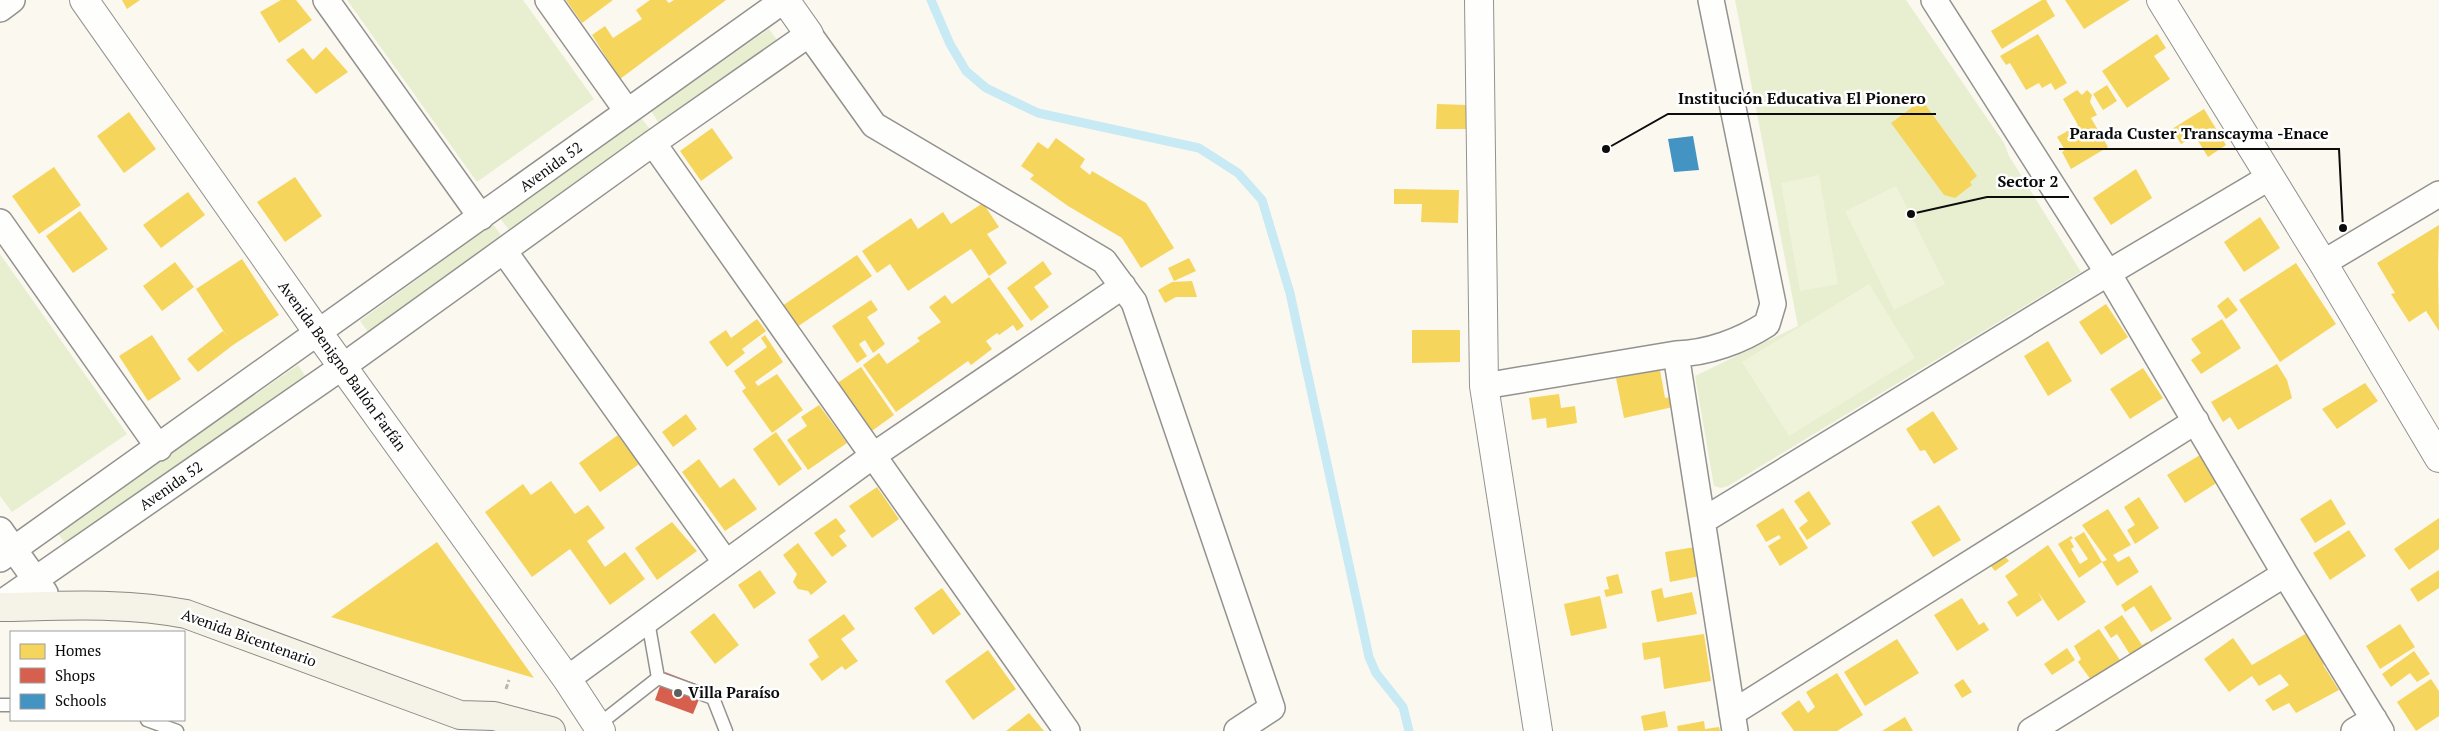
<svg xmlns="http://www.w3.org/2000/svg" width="2439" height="731" viewBox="0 0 2439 731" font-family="'PT Serif',serif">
<rect width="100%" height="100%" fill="#fbf8f0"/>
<!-- green -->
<path fill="#e7efd0" d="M347,0h176l71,99 -117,83z
M1735,0h171l98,143 5,13 72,116 -353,214 -7,2 -7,-2 -19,-110 103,-50z
M769,29l8,11 -118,83 -8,-12z
M641,118l9,11 -141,101 -9,-12z
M493,224l8,11 -133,97 -8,-11z
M0,254l127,180 -115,78 -12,-16z
M298,365l8,12 -240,167 -9,-12z"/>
<!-- pitch -->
<path fill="#eff3da" d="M1819,175l19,109 -38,7 -19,-108z
M1896,186l49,98 -51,26 -49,-99z
M1869,284l46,74 -126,78 -47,-74z"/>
<!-- homes -->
<path fill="#f6d55c" d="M122,0h18l-13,9z
M281,0h15l16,20 -33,23 -19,-31z
M566,0h47l-31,23z
M650,0h16l3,3 5,-3h52l-106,79 -28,-44 13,-9 8,12 29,-19 -6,-9z
M2042,0h4l9,16 -53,33 -11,-18z
M2065,0h65l-46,29z
M2038,34l29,49 -12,7 -4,-7 -9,5 -3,-5 -13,7 -16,-27 -4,2 -6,-9z
M2157,34l9,14 -12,8 16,23 -43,29 -25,-37z
M326,47l22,25 -32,22 -30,-34 17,-12 10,12z
M2107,85l10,16 -14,9 -10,-16z
M2077,90l5,5 5,-5 5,5 -2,7 7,13 -6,3 17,29 -37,22 -9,-17 3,-2 -8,-13 21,-12 -15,-26z
M1922,100l55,76 -7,6 2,3 -17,13 -11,-3 -53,-72z
M1437,104l30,1v24h-31z
M2204,109l22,36 -18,12 -13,-21 -14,8 -9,-15z
M129,112l27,37 -32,24 -27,-37z
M712,128l21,30 -32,23 -21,-30z
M1056,138l29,21 -5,8 10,8 2,-4 54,32 28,45 -33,20 -19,-30 -54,-32 -38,-27 4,-4 -13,-9 17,-24 10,7z
M54,167l27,38 -42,29 -27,-38z
M2136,169l16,29 -41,27 -18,-27z
M295,177l27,39 -37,26 -28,-40z
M1394,189l65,1 -1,33 -37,-1 1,-18h-28z
M188,192l17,23 -44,33 -18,-23z
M983,203l16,24 -12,7 20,29 -18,13 -18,-27 -63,42 -18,-27 -13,9 -15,-22 49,-33 7,11 25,-17 8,12z
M80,211l28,38 -35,24 -27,-37z
M2260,217l20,31 -36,24 -20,-30z
M2439,225l-1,41 1,65 -13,-20 -17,11 -18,-28 4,-1 -18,-30z
M857,255l15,21 -75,51 -15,-21z
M1189,258l7,13 -22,10 -6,-13z
M242,259l37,56 -46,30 -35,27 -11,-13 36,-28 5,7 -32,-49z
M1043,261l9,13 -18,13 15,20 -18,14 -24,-33z
M175,262l19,25 -32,24 -19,-25z
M2296,263l40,61 -56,38 -41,-62z
M989,277l35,49 -7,5 -4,-6 -14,10 -2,-2 -11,8 6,8 -21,16 -3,-4 -72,51 -33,-47 16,-12 8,11 33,-23 -3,-3 24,-16 -12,-15 16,-12 7,9z
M1192,281l5,16h-21l-11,6 -7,-13 14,-8z
M2228,297l10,13 -12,9 -9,-13z
M871,300l7,10 -11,7 18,27 -12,9 -8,-13 -6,4 8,12 -10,7 -25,-37z
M2106,304l22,33 -27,18 -22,-33z
M757,319l9,12 -24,18 3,4 -18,14 -18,-25 17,-12 5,8z
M2222,319l19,29 -40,26 -10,-14 10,-7 -10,-14z
M1412,330h48v32l-48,1z
M152,335l29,44 -33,22 -29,-45z
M765,335l18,27 -28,20 3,4 19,-12 26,36 -31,23 -30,-42 4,-3 -12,-17 33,-24 -6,-9z
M2048,341l24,40 -24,15 -24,-40z
M2277,364l10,16 5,18 -54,32 -8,-13 -7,5 -12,-20z
M861,367l33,48 -25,18 -33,-49z
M2143,368l20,30 -33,21 -20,-30z
M1660,370l5,28 6,-1 2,10 -49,11 -8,-40z
M2365,383l13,18 -41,28 -15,-20z
M1559,394l2,14 14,-2 2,17 -30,5 -1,-10 -14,2 -3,-22z
M819,405l28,38 -39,27 -21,-30 20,-14 -6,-9z
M1933,411l25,38 -24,15 -9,-14 -5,1 -14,-22z
M686,414l11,15 -24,18 -11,-15z
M776,432l26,37 -23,17 -26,-37z
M618,435l13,18 3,-2 8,11 -42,30 -21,-29z
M2200,455l18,27 -33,21 -18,-28z
M699,459l21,29 14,-10 23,31 -32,22 -43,-59z
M551,481l24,33 13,-9 17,23 -18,13 18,26 20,-15 20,27 -35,26 -40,-56 -38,28 -47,-65 38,-28 8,11z
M877,487l22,32 -27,19 -23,-32z
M1809,491l22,33 -24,16 -8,-12 9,-7 -14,-20z
M2139,497l20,31 -24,16 -8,-14 8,-5 -11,-18z
M2331,499l15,25 -31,19 -15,-24z
M1939,505l22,35 -28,17 -22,-35z
M1783,508l25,40 -28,18 -12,-20 13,-8 -2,-3 -13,7 -10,-17z
M2108,509l23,36 -18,10 5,7 11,-6 10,16 -22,14 -15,-24 5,-2 -25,-35z
M836,518l10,13 -7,5 8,10 -15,11 -18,-24z
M2439,518v31l-30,21 -15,-21z
M672,522l25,29 -40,29 -22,-32z
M2349,530l17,26 -36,24 -17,-27z
M2084,532l18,30 -23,16 -21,-34 13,-8 2,2 -3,2 4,7 -3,2 9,15 8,-5 -14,-21z
M437,542l97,136 -203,-61z
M798,543l29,39 -16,13 -3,-4 -10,-2 -5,-7 4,-8 -14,-19z
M2048,545l38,57 -28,19 -20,-29 4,8 -25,17 -10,-15 11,-7 -13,-19z
M1695,547l5,29 -30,6 -5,-30z
M2004,555l5,6 -14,10 -5,-6z
M760,570l16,23 -22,16 -16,-24z
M2439,570v18l-21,14 -8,-13z
M1618,574l5,19 -17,4 -2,-7 5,-1 -3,-12z
M2151,585l21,34 -21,13 -17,-26 -9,6 -4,-7z
M942,588l19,26 -28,21 -19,-27z
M1662,588l2,10 28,-6 5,22 -40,8 -6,-31z
M1600,596l7,32 -36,8 -7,-32z
M1962,598l17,27 5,-3 5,8 -32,21 -23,-36z
M714,613l25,32 -24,19 -25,-32z
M844,614l11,15 -14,10 17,22 -13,9 -3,-4 -20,15 -13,-17 10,-7 -11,-17z
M2122,615l20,30 5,-3 2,3 -18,11 -14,-22 -6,4 -7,-11z
M2400,624l15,23 -35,22 -14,-23z
M2099,629l21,31 -29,20 -13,-18 3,-3 -7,-13z
M2307,633l20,29 -4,3 16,25 -43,23 -7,-10 -16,8 -8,-11 24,-15 -9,-11 -21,12 -7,-10 -23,16 -25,-33 29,-21 19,27z
M1704,634l7,47 -47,8 -4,-32 -16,3 -2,-17z
M1897,639l22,34 -54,33 -21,-34z
M2067,648l8,12 -23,15 -8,-11z
M988,650l28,39 -43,31 -28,-39z
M2414,651l16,23 -13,8 -7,-9 -19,14 -9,-13z
M1837,673l26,42 -26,16h-43l-13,-18 18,-13 9,13 7,-6 -9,-15z
M1963,679l9,13 -10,6 -8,-13z
M2431,679l8,12v25l-23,15 -19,-29z
M1665,711l3,16 -24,4 -3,-15z
M1029,713l15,18h-38z
M1905,717l8,14h-31z
M1704,721l1,8 14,-2 1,4h-42l-1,-5z"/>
<!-- shops -->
<path fill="#d6604d" d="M665,672l39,15 -11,27 -38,-14z"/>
<!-- schools -->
<path fill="#4393c3" d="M1693,136l6,34 -25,2 -6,-33z"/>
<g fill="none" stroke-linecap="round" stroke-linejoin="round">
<!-- stream -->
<path stroke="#c7eaf4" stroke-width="9" d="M931,0l19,44 16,27 20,17 52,25 161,35 39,25 24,27 28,93 79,364 7,16 27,34 6,24"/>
<!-- service casing -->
<g stroke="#94928f" stroke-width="15">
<path id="service" d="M648,621l10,57
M658,678l55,20 13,33
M0,705h11
M147,720l30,11
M598,725l60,-47"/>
</g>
<!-- minor casing -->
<g stroke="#94928f" stroke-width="28">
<path id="minor" d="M326,0l155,217
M548,0l79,111
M1934,0l174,273 177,301 96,157
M0,9l12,-9
M653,143l414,588
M0,222l159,226
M504,251l222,312
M2323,263l116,-69
M1676,354l59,377
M1484,386l192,-32c32,-1 65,-13 91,-30l6,-20 -62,-304
M1704,520l404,-247 162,-96
M0,530l45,63
M0,559l784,-559
M0,604l342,-237 311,-224 156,-109 65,91 230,136 30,41 138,406 -35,23
M567,679l307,-224 249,-169
M1732,713l464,-292
M2031,731l254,-157
M2354,731l20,-12"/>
</g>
<!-- tertiary casing -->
<g stroke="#94928f" stroke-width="30">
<path id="tertiary" d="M84,0l235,334 248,345 34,52
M785,0l24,34
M1479,0l5,386 54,345
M2161,0l162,263 116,195"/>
</g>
<!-- secondary casing -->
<g stroke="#8a8985" stroke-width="30">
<path id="secondary" d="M0,607c62,-1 125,-5 186,7l274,101 34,1 57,15"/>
</g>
<!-- path -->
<path stroke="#b7b7b5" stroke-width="3" stroke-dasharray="5 2.5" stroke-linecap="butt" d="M506,689l3,-9"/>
<!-- service -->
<use href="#service" stroke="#fefefd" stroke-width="12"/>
<!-- minor -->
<use href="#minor" stroke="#fefefd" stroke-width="25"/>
<!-- tertiary -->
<use href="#tertiary" stroke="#fefefd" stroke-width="28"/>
<!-- secondary -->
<use href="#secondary" stroke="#f5f2e8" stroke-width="28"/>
</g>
<!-- markers -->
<circle fill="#605f5c" stroke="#fff" stroke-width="2" cx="678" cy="693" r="5"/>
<g text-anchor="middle" stroke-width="5" stroke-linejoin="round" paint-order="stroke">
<!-- street labels -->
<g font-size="15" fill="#0c0c0c" stroke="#fff">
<text transform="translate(551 167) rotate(-36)" y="5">Avenida 52</text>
<text transform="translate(342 366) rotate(54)" y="5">Avenida Benigno Ballón Farfán</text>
<text transform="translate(171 486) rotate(-35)" y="5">Avenida 52</text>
<text transform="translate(249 638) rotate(20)" y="5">Avenida Bicentenario</text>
</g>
<!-- poi labels -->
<g font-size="15" font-weight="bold" fill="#0c0c0c" stroke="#fff" text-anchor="start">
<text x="688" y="698">Villa Paraíso</text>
</g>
</g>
<!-- callouts -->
<path fill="none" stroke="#0c0c0c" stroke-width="2" d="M1606 149L1668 114H1936M2343 228L2339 149H2059M1911 214L1987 197H2069"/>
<g fill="#0c0c0c" stroke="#fff" stroke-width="2">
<circle cx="1606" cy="149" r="5"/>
<circle cx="2343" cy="228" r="5"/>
<circle cx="1911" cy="214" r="5"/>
</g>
<g font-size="16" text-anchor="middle" font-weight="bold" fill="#0c0c0c" stroke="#fff" stroke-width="5" stroke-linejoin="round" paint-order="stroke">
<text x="1802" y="104">Institución Educativa El Pionero</text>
<text x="2199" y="139">Parada Custer Transcayma -Enace</text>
<text x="2028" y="187">Sector 2</text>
</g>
<!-- legend -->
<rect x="10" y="631" width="175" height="90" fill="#ffffff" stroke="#9e9e9e"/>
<rect x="20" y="644" width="25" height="15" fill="#f6d55c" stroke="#9e9e9e"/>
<text x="55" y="656" font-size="15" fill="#0c0c0c">Homes</text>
<rect x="20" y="668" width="25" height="15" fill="#d6604d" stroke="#9e9e9e"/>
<text x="55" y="681" font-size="15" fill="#0c0c0c">Shops</text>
<rect x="20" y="694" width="25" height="15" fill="#4393c3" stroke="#9e9e9e"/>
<text x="55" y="706" font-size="15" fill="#0c0c0c">Schools</text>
</svg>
